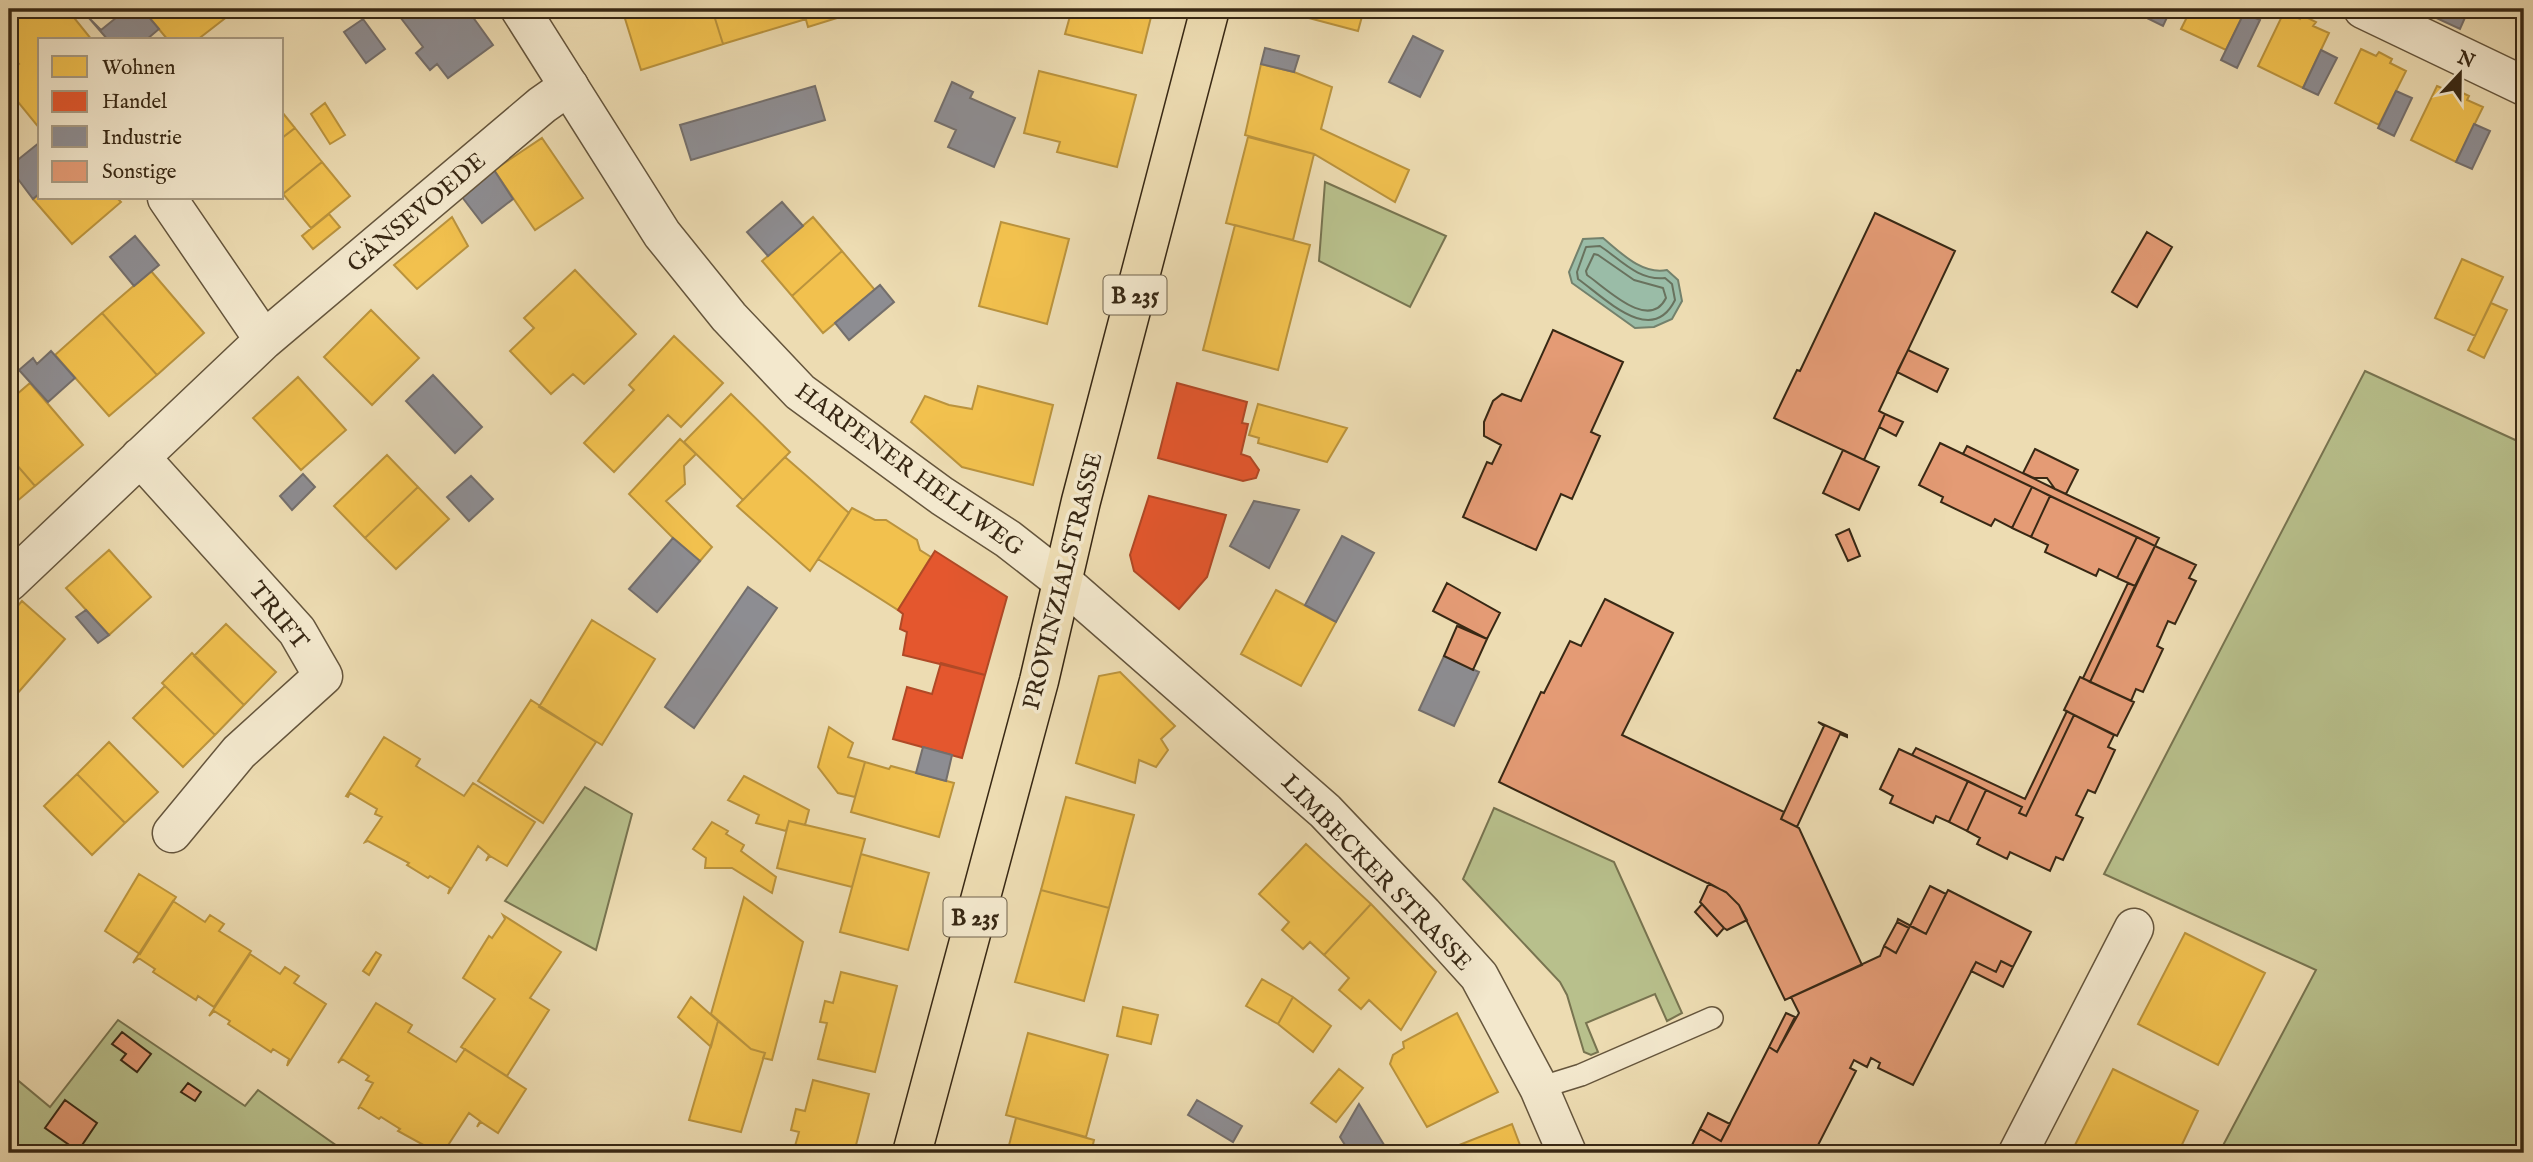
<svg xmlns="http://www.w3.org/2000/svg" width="2533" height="1162" viewBox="0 0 2533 1162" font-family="'IM FELL English',serif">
<rect width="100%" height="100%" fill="#eddcb2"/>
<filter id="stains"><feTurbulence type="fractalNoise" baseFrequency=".00286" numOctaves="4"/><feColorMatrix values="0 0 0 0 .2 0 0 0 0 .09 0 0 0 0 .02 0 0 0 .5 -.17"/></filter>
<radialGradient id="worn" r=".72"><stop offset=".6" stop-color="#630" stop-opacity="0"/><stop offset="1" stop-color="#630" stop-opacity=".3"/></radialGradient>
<!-- green -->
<path fill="#b8c08c" stroke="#787450" stroke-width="2" d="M1325,182l121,54 -36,71 -91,-46z
M2365,371l159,73v709h-305l97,-183 -212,-96z
M585,787l47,27 -36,136 -91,-49z
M1494,808l120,54 68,151 -15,8 -12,-27 -69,29 12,29 -7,3 -7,-3 -17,-57 -7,-13 -97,-103z
M118,1020l127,86 13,-16 89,63h-338v-80l41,34z"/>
<!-- water -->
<path fill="#9abca7" stroke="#73816c" stroke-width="2" d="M1603,238c18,15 39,37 64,32l11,10 4,21 -10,18 -18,8 -19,1 -63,-45 -3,-11 14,-33z"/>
<!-- homes -->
<path fill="#f2c14e" stroke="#ba933d" stroke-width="2" d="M9,9h58l25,31h-52v89l-31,-38v-18l10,-9 -10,-12z
M142,9h95l-40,31h-29z
M622,9h90l11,35 -82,26z
M712,9h91l3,10 -83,25z
M803,9h63l-58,18z
M1072,9h81l-11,44 -77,-19z
M1307,9h57l-6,22 -53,-14z
M2191,9h55l-20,41 -45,-21z
M2284,12l16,7 2,-4 14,7 -3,4 16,7 -26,55 -45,-22z
M2361,49l15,7 3,-4 13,7 -2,4 16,8 -27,54 -44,-22z
M1261,64l33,8 38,15 -11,42 88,41 -14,32 -81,-48 -69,-19z
M1039,71l97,24 -19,72 -60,-15 3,-10 -36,-9z
M2437,86l16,7 2,-4 14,7 -2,4 16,7 -27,55 -45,-22z
M325,103l20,32 -15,9 -19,-30z
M282,112l13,16 -13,10z
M295,128l27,34 -39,32 -1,-56z
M1248,137l66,17 -21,86 -67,-17z
M542,138l41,60 -48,32 -41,-60z
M322,162l28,34 -39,32 -28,-34z
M40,193v5h77l4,4 -49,42 -39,-45z
M329,214l11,13 -27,22 -11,-13z
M452,217l16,29 -51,43 -23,-24z
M813,217l29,34 -50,45 -30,-35z
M1001,222l68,17 -22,85 -68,-18z
M1235,225l75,20 -32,125 -75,-20z
M842,251l33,39 -52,43 -31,-37z
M2462,259l41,18 -28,59 -40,-18z
M575,270l61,64 -52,50 -11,-10 -22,20 -41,-43 24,-23 -10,-10z
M151,271l53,62 -47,42 -55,-62z
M2491,303l16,7 -23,48 -16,-8z
M371,310l48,48 -47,47 -48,-48z
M102,313l55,62 -48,41 -54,-61z
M674,336l49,47 -42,44 -13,-12 -54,57 -30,-29 50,-53 -5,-5z
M298,377l48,53 -45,40 -48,-52z
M30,383l53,62 -48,41 -26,-30v-55z
M978,386l75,19 -20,80 -71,-18 -51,-45 14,-26 24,9 23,4z
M731,394l59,58 -47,48 -59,-58z
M1258,404l89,24 -20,34 -69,-19 1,-5 -10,-3z
M680,439l16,15 -12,12 1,18 -19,17 46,46 -12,14 -27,-23 -44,-44z
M387,455l31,32 -53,51 -31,-32z
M9,456l26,30 -26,22z
M785,457l64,56 -39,58 -73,-65z
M418,487l31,32 -53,50 -31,-31z
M852,508l23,12h11l31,20 3,10 11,7 -33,53 -80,-51z
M109,550l42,47 -42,38 -43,-47z
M1276,590l60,32 -35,64 -60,-32z
M22,601l43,38 -56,64v-87z
M592,620l63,39 -53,86 -63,-38z
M226,624l50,48 -32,33 -50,-49z
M192,653l52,52 -29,30 -53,-52z
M1120,672l55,54 -14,13 7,11 -12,17 -17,-7 -4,23 -59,-20 23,-87z
M165,686l50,49 -32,32 -50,-49z
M531,700l65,42 -53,81 -65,-42z
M829,727l24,16 -5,14 17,5 -10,35 -17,-4 -20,-26z
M384,737l36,22 -4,7 48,30 9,-13 62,39 -28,44 -17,-10 -4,5 3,-6 -11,-9 -30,48 2,-6 -20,-12 -2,2 -21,-13 2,-2 -41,-22 -3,1 17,-25 -7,-3 2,-5 -27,-16 -2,4 -2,-1z
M109,742l49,50 -33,31 -48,-49z
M865,762l24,7 2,-3 63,17 -15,54 -88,-25z
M77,774l48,49 -33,32 -48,-49z
M744,776l65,34 -4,15 -16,-4 -3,10 -30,-8 3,-8 -31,-15z
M1066,797l68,18 -25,93 -68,-18z
M789,821l76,18 -13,48 -75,-19z
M712,822l16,9 -2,3 18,11 -3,6 35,26 -4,16 -40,-25h-27l1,-10 -13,-9z
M1306,844l65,60 -47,51 -14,-13 -7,7 -21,-19 7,-8 -30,-28z
M861,854l68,19 -21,77 -68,-18z
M139,874l37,23 -36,57 -35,-23z
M1041,890l68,18 -25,93 -69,-19z
M744,897l59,45 -31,118 -9,-2 2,-5 -14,-4 -40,-35z
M173,901l32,21 5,-7 14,9 -5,7 32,20 -37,56 -16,-11 -2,4 -43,-28 2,-3 -15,-10h-2l-5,4z
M1371,904l65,68 -35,58 -32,-30 -8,9 -22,-19 10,-12 -25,-23z
M503,915l58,37 -31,46 19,12 -42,66 -46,-29 34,-48 -32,-21 26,-42 3,2 13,-19z
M2185,933l80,40 -47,92 -80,-41z
M376,952l5,3 -12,20 -6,-4z
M250,954l30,20 5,-7 14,9 -5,7 32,21 -39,62 2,-7 -16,-10 -2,3 -43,-28 2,-3 -16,-10 -5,5z
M841,972l56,14 -22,86 -57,-13 9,-36 -7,-1 5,-21 8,2z
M1262,979l31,18 -15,27 -32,-18z
M691,997l27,24 -7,26 -33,-30z
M1293,997l38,29 -18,26 -35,-28z
M376,1003l36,22 -4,7 48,30 9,-13 61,40 -28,44 -17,-11 -4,5 3,-6 -11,-8 -26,40h-5l-40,-22 2,-2 -19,-12 -2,2 -19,-12 -2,2 15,-26 -7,-3 3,-4 -27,-17 -4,4z
M1123,1007l35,8 -7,29 -34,-8z
M1457,1013l41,79 -71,35 -37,-63 3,-9 11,-7 -1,-6z
M718,1021l33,28 14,4 -24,79 -52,-12z
M1028,1033l80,22 -22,82 -80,-22z
M1339,1069l24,19 -27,34 -25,-19z
M2113,1069l85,42 -20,42h-107z
M813,1080l56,14 -15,59h-61l6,-21 -8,-2 5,-21 9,2z
M1016,1118l78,22 -3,13h-84z
M1512,1124l11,29h-84z"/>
<!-- shops -->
<path fill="#e4572e" stroke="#b04926" stroke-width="2" d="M1177,383l70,19 -5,21 6,1 -7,30 9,3 9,13 -3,8 -13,3 -85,-23z
M1149,496l77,19 -19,62 -28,32 -45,-38 -4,-16z
M935,551l72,46 -22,78 -82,-20 4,-23 -7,-3 3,-15 -5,-4z
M941,663l44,12 -23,83 -69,-19 14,-52 25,7z"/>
<!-- industry -->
<path fill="#8d8d92" stroke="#746f6c" stroke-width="2" d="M127,9h15l17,20 -13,11h-38l-19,-22 12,12z
M394,9h73l26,36 -45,33 -11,-14 -7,6 -14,-17 7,-6z
M2152,9h19l-8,17 -16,-8z
M2417,9h41l9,4 -7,16z
M2244,13l16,7 -23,48 -16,-8z
M363,19l22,30 -19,14 -22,-31z
M1413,36l30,15 -23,46 -31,-15z
M1265,48l34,8 -5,16 -33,-8z
M2321,50l16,8 -19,37 -15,-7z
M952,82l21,10 -3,6 45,20 -21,49 -46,-20 8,-17 -21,-9z
M815,86l10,34 -134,40 -11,-35z
M2396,91l16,7 -18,38 -16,-8z
M2474,124l16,7 -18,38 -16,-7z
M40,142v51l-7,6 -24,-32z
M494,170l19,29 -31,24 -20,-26z
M782,202l21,24 -35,30 -21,-24z
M135,236l24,29 -25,21 -24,-29z
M880,285l14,17 -45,38 -14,-17z
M51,351l24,27 -27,24 -29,-32 14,-12 4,6z
M433,375l49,52 -27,26 -49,-52z
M303,474l12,13 -23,23 -12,-14z
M471,476l22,23 -24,22 -22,-24z
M1254,501l45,9 -30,58 -39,-22z
M1342,536l32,17 -38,69 -31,-17z
M673,538l27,23 -43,51 -28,-23z
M748,587l29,21 -83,120 -29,-21z
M86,610l23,25 -11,8 -22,-26z
M1444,656l35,16 -25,54 -35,-16z
M923,747l29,8 -6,26 -30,-8z
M1197,1100l45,26 -9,16 -45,-27z
M1359,1104l30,49h-39l-10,-16z"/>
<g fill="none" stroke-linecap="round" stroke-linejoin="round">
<!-- shore -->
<path stroke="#69725e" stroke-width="2" d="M1600,246c20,13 38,35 65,32l7,6 3,16c-23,47 -69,-1 -97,-21l-1,-7 9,-25z
M1594,254l4,1 36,25 29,8 3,10c-17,34 -60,-10 -79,-23l-1,-4z"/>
</g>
<!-- building -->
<path fill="#e49b75" stroke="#382814" stroke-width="2" d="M1875,213l80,38 -76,160 6,3 -21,46 -90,-42 23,-48 3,1z
M2147,232l25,15 -35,60 -25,-15z
M1553,330l70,32 -32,70 9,4 -28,63 -11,-5 -25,56 -73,-33 24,-55 5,2 9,-19 -17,-9v-14l9,-21 9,-7 19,7z
M1908,350l40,19 -11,23 -40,-20z
M1885,414l18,8 -7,14 -17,-9z
M1940,443l92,44 -20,41 -17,-9 -4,7 -50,-24 2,-5 -24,-12z
M1967,446l88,43 104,49 -4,8 -192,-92z
M2035,449l43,21 -12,24 -11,-5 -8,-11h-13l-11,-5z
M1843,450l36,17 -20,43 -36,-17z
M2032,487l18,9 -19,41 -19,-9z
M2050,496l87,41 -20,41 -18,-9 -3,7 -51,-24 3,-7 -17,-8z
M1849,529l11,27 -12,5 -12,-26z
M2137,537l18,9 -20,40 -18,-8z
M2155,546l41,19 -7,13 7,3 -21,43 -7,-3 -11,25 6,3 -20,43 -7,-3 -5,12 -41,-19z
M1447,583l53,30 -13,26 -54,-28z
M2128,583l7,3 -45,96 -7,-4z
M1605,599l68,34 -51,102 162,77 -3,7 18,9 63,137 -77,35 -46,-95 -13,-13 -227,-110 42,-90 3,1 26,-52 11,5z
M1457,626l30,13 -14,31 -29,-14z
M2080,677l54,25 -17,34 -53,-26z
M2067,711l7,4 -48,101 -7,-3 3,-6 -110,-52 4,-7 109,51z
M2074,715l40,20 -6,12 7,3 -20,43 -7,-3 -12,25 7,3 -20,42 -7,-3 -6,14 -40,-19 -3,7 -30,-15 3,-6 -13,-7 19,-41 36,17 -3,6 7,3z
M1818,722l29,13v2l-7,-3 -43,93 -16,-8 43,-93z
M1899,749l69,32 -19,41 -13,-6 -3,7 -43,-20 3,-7 -13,-7z
M1968,781l18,9 -19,41 -18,-9z
M1709,883l18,10 12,12 8,15 -20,10 -3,-2 -24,-26z
M1930,886l16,8 -20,40 -16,-8z
M1948,890l83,42 -18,35 -12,-6 -5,11 -20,-10 -63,123 -35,-17 2,-5 -9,-5 -4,9 -13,-7 -4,8 6,3 -42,82h-126l12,-24 21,12 48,-94 8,5 22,-39 -8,-16 89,-41 4,-10 12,7 13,-25 -12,-6 1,-3 28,15z
M1702,904l22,24 -7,8 -22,-24z
M1897,922l12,6 -13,25 -12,-7z
M2001,961l12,6 -10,20 -32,-16 5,-9 20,10z
M1786,1013l9,4 -18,35 -8,-5z
M122,1032l29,22 -14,18 -16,-12 5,-6 -14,-10z
M188,1083l13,9 -6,9 -14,-9z
M65,1100l32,23 -19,28 -33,-23z
M1708,1113l22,11 -9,17 -21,-12z"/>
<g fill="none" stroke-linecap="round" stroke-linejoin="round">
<!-- service casing -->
<g stroke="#65553c" stroke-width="24">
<path id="service" d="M1539,1088l42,-13 131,-57"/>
</g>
<!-- minor casing -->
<g stroke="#65553c" stroke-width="41">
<path id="minor" d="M2363,9l161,77
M167,198l97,142
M140,457l157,174 26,45 -84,76 -67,81
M9,582l255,-242 278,-235 27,-19
M2018,1153l116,-225"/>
</g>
<!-- tertiary casing -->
<g stroke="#65553c" stroke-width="41">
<path id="tertiary" d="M520,9l142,225 67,83 71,75 142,104 66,43 55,43 262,229 98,103 56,62 60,112 28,65"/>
</g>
<!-- primary casing -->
<g stroke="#382814" stroke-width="41">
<path id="primary" d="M912,1153l127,-472 42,-180 129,-492"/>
</g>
<!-- service -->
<use href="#service" stroke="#f3e8cd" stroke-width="21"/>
<!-- minor -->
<use href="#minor" stroke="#f3e8cd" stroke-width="38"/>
<!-- tertiary -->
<use href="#tertiary" stroke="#f3e8cd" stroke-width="38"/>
<!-- primary -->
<use href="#primary" stroke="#eddcb2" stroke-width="38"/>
</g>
<g text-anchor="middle" stroke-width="7" stroke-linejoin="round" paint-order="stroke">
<!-- shield labels -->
<g fill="#f3e8cd" stroke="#70624c" stroke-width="2">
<rect x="1103.5" y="275.5" width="63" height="39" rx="5"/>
<rect x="943.5" y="897.5" width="63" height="39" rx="5"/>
</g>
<g font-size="23" font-weight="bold" fill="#382814">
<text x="1135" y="303">B 235</text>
<text x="975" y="925">B 235</text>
</g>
<!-- street labels -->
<g font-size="24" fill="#382814" stroke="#f3e8cd">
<text transform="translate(416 212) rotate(-40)" y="8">GÄNSEVOEDE</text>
<text transform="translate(910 469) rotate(36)" y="8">HARPENER HELLWEG</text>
<text transform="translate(1062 581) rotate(-76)" y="8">PROVINZIALSTRASSE</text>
<text transform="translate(279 615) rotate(51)" y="8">TRIFT</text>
<text transform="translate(1377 872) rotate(46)" y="8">LIMBECKER STRASSE</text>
</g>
</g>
<!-- margin -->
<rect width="2533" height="1162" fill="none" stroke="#eddcb2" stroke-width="35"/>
<rect x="10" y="10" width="2512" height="1141" fill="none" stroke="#382814" stroke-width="3.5"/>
<rect x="18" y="18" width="2498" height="1127" fill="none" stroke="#382814" stroke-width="2"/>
<!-- legend -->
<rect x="38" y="38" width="245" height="161" fill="#f3e8cd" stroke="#a89b83" stroke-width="2"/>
<rect x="52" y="56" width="35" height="21" fill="#f2c14e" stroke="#a89b83" stroke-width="2"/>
<text x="102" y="74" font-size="21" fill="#382814">Wohnen</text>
<rect x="52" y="91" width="35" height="21" fill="#e4572e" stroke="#a89b83" stroke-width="2"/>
<text x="102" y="108" font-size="21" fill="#382814">Handel</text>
<rect x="52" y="126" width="35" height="21" fill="#8d8d92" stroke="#a89b83" stroke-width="2"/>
<text x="102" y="144" font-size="21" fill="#382814">Industrie</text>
<rect x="52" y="161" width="35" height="21" fill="#e49b75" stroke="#a89b83" stroke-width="2"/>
<text x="102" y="178" font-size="21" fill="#382814">Sonstige</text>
<!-- north arrow -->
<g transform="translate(2460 74) rotate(22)" stroke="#f3e8cd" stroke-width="5" paint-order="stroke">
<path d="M0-5L12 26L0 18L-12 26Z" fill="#382814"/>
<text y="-10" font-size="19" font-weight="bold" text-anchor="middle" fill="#382814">N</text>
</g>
<rect width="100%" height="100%" filter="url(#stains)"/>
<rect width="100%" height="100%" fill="url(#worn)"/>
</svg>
